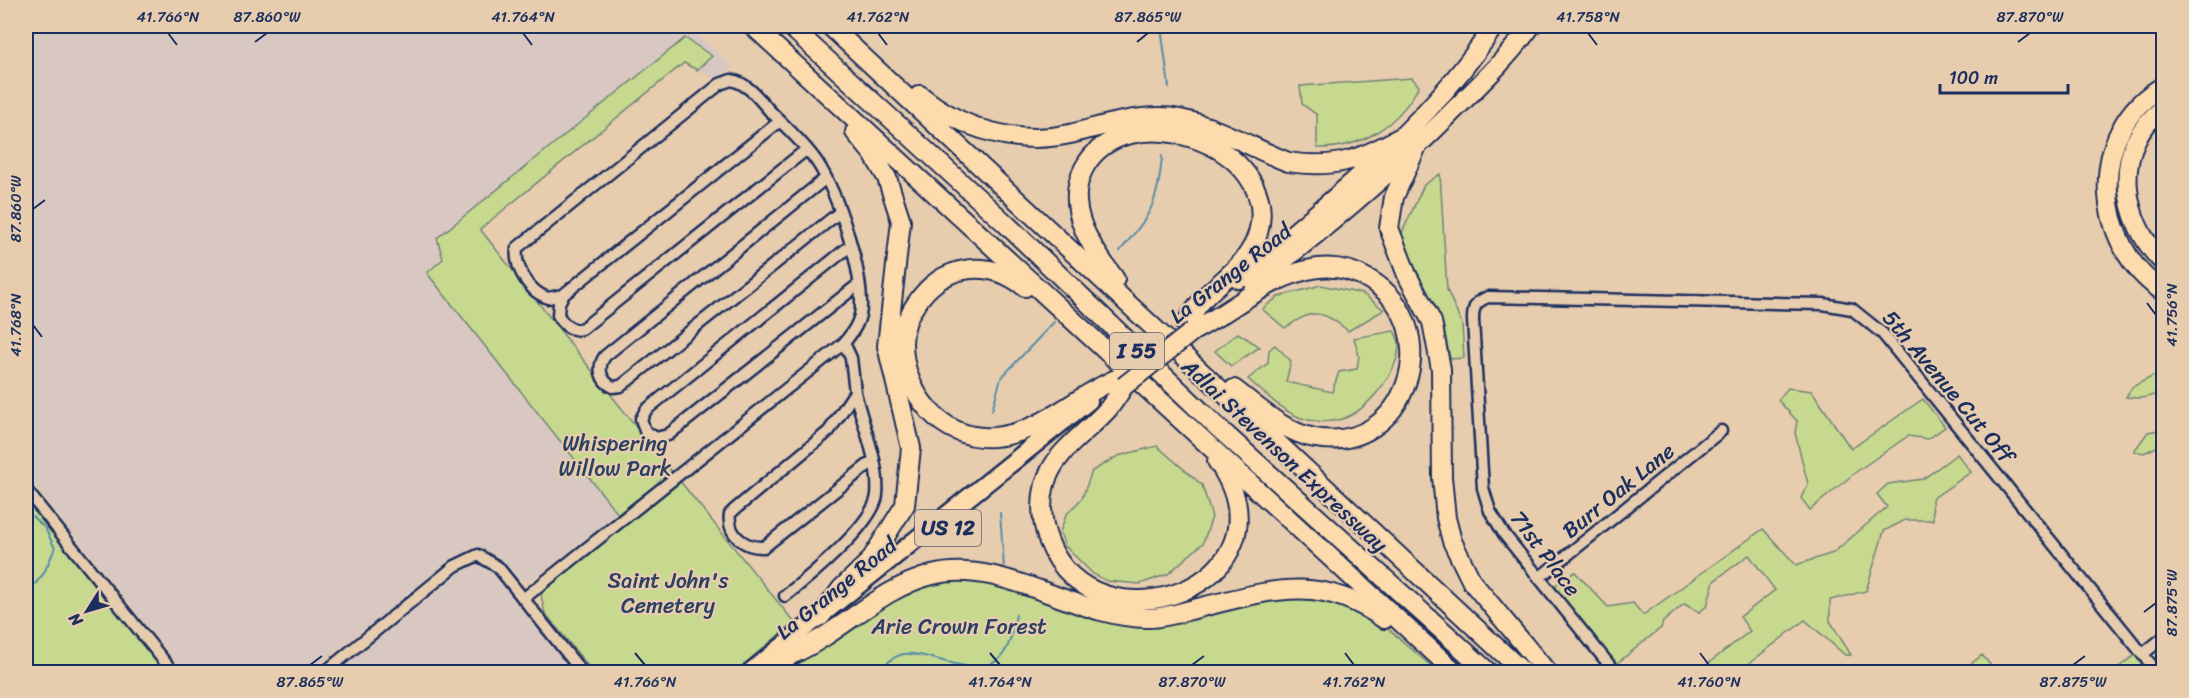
<svg xmlns="http://www.w3.org/2000/svg" width="2189" height="698" viewBox="0 0 2189 698" font-family="Sriracha,sans-serif">
<rect width="100%" height="100%" fill="#e7ccae"/>
<filter id="ink" filterUnits="userSpaceOnUse"><feTurbulence type="fractalNoise" baseFrequency=".0167" numOctaves="2"/><feDisplacementMap in="SourceGraphic" scale="12" xChannelSelector="R" yChannelSelector="G"/><feConvolveMatrix kernelMatrix="1 2 1 2 8 2 1 2 1" color-interpolation-filters="sRGB"/></filter>
<g filter="url(#ink)">
<!-- built -->
<path fill="#d8c8c1" d="M26,26h662l45,41 -16,13 -33,-17 -257,210 191,241 -85,65 -8,2 -5,-1 -28,-27 -10,-4 -17,5 -157,118h-124l-158,-196z
M479,559l18,11 82,102h-253l129,-104z"/>
<!-- green -->
<path fill="#c6d98e" stroke="#708476" stroke-width="1.5" d="M685,38l27,18 -15,14 -13,-7 -204,166 192,243 -54,42 -191,-241 16,-14 -6,-21z
M1412,78l7,8c-21,39 -57,63 -102,62v-33l-15,-11 -2,-18z
M1440,174l7,116 15,34 2,34 -14,1 -7,-35 -43,-87 24,-52z
M1321,285l42,9 21,16 -36,21c-26,-22 -35,-22 -63,-3l-23,-19 16,-12z
M1394,331c2,4 5,9 5,13 0,28 -32,67 -57,75 -13,4 -29,3 -41,-1 -19,-7 -38,-26 -53,-39l20,-16 1,-13 6,-5 16,16 -5,21 46,10 7,-20 18,-3 2,-13 -5,-18z
M1238,333l22,14 -29,19 -16,-15z
M2163,371c1,26 -14,29 -37,26l6,-10z
M1788,388l24,3 39,58 72,-50 22,28 -17,12 -20,-3 -52,36 -46,38 -9,-12 7,-14 -13,-51 2,-12 -19,-21z
M2163,424v20l-19,9 -10,-2 14,-19 11,-2z
M1157,446l45,39 10,32 -9,26 -35,31 -28,10 -33,-3 -14,-7 -28,-28 -5,-14 6,-17 16,-17 10,-27 26,-15z
M1957,454l14,18 -39,27 1,21h-28l-21,11 -18,60 -36,9v21l21,34h-6l-40,-35 -67,52h-41l53,-41 -10,-14 35,-27 -26,-35 -35,26 -7,25 -8,6 -15,-8 -21,18 -2,6 -45,36 -62,-78 21,-14 33,35 25,-4 10,12 120,-86 33,36 37,-12 54,-46 -10,-13 11,-10 35,-5z
M679,480l115,142 -59,50h-142l-48,-59 -4,-18 6,-9z
M26,499l140,173h-140z
M958,578l30,5 118,37 43,7 111,-26 54,-4 21,5 45,20 58,50h-650l64,-47 50,-33z
M1982,655l14,17h-35z
M2135,655l14,17h-37z"/>
<g fill="none" stroke-linecap="round" stroke-linejoin="round">
<!-- stream -->
<path stroke="#568da9" stroke-width="2" d="M1161,27l8,60
M1120,251c30,-36 38,-46 42,-95
M992,410l9,-32 53,-56
M26,511l19,17 10,20 -11,25 -18,22
M1000,513l4,54
M878,672c7,-7 15,-16 26,-18 27,-3 71,27 96,4 10,-10 13,-30 16,-43"/>
<!-- street casing -->
<g stroke="#1b2f5e" stroke-width="15">
<path id="street" d="M826,178l-221,178c-8,11 -5,25 8,31l8,-1 219,-174
M850,246l-204,164 -5,9 4,12 11,7 12,-3 191,-151
M563,295l217,-174
M844,343l7,15 4,34 -26,39 -95,79 -4,4c-3,21 15,34 34,33l109,-86
M26,490l147,182
M1539,578l182,-147
M785,596c23,-18 89,-72 92,-101 3,-33 -15,-71 -22,-103
M523,599l321,-256c9,-11 17,-22 17,-37 1,-38 -23,-112 -44,-144 -13,-19 -31,-35 -47,-51 -11,-12 -22,-28 -39,-31l-11,4 -203,164c-3,19 12,44 31,50l15,-3 -4,8 -1,12c5,9 13,17 24,14l225,-180
M2143,654l21,-17
M325,672l130,-106 23,-11 20,12 84,105
M1615,672l-111,-138 -14,-23 -7,-23 -10,-168c0,-13 2,-18 15,-23l335,7 29,5 31,25 274,338"/>
</g>
<!-- primary casing -->
<g stroke="#1b2f5e" stroke-width="21">
<path id="primary" d="M750,672l339,-271
M771,672l34,-27"/>
</g>
<!-- highway casing -->
<g stroke="#1b2f5e" stroke-width="22">
<path id="highway" d="M753,26l702,646
M790,26l215,197 209,201 274,248
M830,26l693,646
M2164,86c-79,43 -71,161 0,206
M920,95c42,34 96,51 150,39 29,-7 59,-17 90,-17 42,0 89,30 128,45 50,8 75,-4 118,-28
M2164,108c-54,38 -43,114 0,155
M1417,146l-23,51 -5,31 18,47 25,47 9,47 1,108 4,41 6,23 20,41 75,90
M1115,279c-23,-31 -52,-71 -31,-111 41,-76 199,-23 174,65 -8,28 -31,43 -51,62 -8,8 -15,19 -22,29
M1239,279c92,-78 188,-151 255,-253
M1254,283c68,-52 133,-106 194,-167 29,-29 59,-57 83,-90
M1025,287c-37,-29 -83,-23 -109,17 -8,11 -13,26 -13,39 0,49 38,98 91,94 48,-4 80,-40 122,-58
M1193,331c41,-21 78,-57 125,-63 18,-2 37,3 52,12 78,47 37,175 -55,158 -30,-5 -57,-31 -81,-49
M1124,386c-5,8 -10,16 -16,23 -22,25 -53,41 -63,75 -5,19 -3,40 4,58 46,116 254,42 168,-81
M821,616l20,-27 29,-28 35,-56 6,-57 -24,-102 14,-125 -14,-43 -14,-24 -18,-22
M795,653c48,-22 85,-65 137,-78 71,-18 145,44 217,43 16,0 33,-6 49,-10 71,-17 120,-36 186,11"/>
</g>
<!-- street -->
<use href="#street" stroke="#e7ccae" stroke-width="10"/>
<!-- primary -->
<use href="#primary" stroke="#fedbac" stroke-width="16"/>
<!-- highway -->
<use href="#highway" stroke="#fedbac" stroke-width="18"/>
<!-- highway-bridge casing -->
<g stroke="#1b2f5e" stroke-width="22" stroke-linecap="butt">
<path id="highway-bridge" d="M1124,386l69,-55"/>
</g>
<!-- highway-bridge -->
<use href="#highway-bridge" stroke="#fedbac" stroke-width="18"/>
</g>
</g>
<!-- ticks -->
<path fill="none" stroke="#1b2f5e" stroke-width="2" d="M168,33l9,12M523,33l9,12M878,33l9,12M1588,33l9,12M255,42l12,-9M1137,42l11,-9M2018,42l12,-9M33,209l12,-9M2147,303l9,12M33,325l9,12M2144,612l12,-9M635,653l10,12M990,653l10,12M1345,653l9,12M1700,653l9,12M310,665l12,-9M1192,665l12,-9M2073,665l12,-9"/>
<g text-anchor="middle" stroke-width="4.5" stroke-linejoin="round" paint-order="stroke">
<!-- shield labels -->
<g fill="#e7ccae" stroke="#585e76" stroke-width="1.5">
<rect x="1110" y="333" width="54" height="36" rx="4.5"/>
<rect x="915" y="510" width="66" height="36" rx="4.5"/>
</g>
<g font-size="21" font-weight="bold" fill="#1b2f5e">
<text x="1137" y="358">I 55</text>
<text x="948" y="535">US 12</text>
</g>
<!-- street labels -->
<g font-size="22" fill="#1b2f5e" stroke="#e7ccae">
<text transform="translate(1230 273) rotate(-38)" y="8">La Grange Road</text>
<text transform="translate(1949 386) rotate(50)" y="8">5th Avenue Cut Off</text>
<text transform="translate(1285 455) rotate(43)" y="8">Adlai Stevenson Expressway</text>
<text transform="translate(1618 490) rotate(-39)" y="8">Burr Oak Lane</text>
<text transform="translate(1546 553) rotate(53)" y="8">71st Place</text>
<text transform="translate(836 588) rotate(-39)" y="8">La Grange Road</text>
</g>
<!-- park labels -->
<g font-size="22" fill="#2c4063" stroke="#e7ccae">
<text x="615" y="451">Whispering<tspan x="615" dy="25">Willow Park</tspan></text>
<text x="668" y="588">Saint John's<tspan x="668" dy="25">Cemetery</tspan></text>
<text x="959" y="634">Arie Crown Forest</text>
</g>
</g>
<!-- margin -->
<rect width="2189" height="698" fill="none" stroke="#e7ccae" stroke-width="66"/>
<!-- north arrow -->
<g transform="translate(87 611) rotate(233)" stroke="#e7ccae" stroke-width="4.5" paint-order="stroke">
<path d="M0-4.5L10 22L0 15L-10 22Z" fill="#1b2f5e"/>
<text y="-9" font-size="16" font-weight="bold" text-anchor="middle" fill="#1b2f5e">N</text>
</g>
<!-- scale -->
<path d="M1940 84v9h128v-9" fill="none" stroke="#1b2f5e" stroke-width="3"/>
<text x="1949" y="84" font-size="18" fill="#1b2f5e" stroke="#e7ccae" stroke-width="4.5" paint-order="stroke">100 m</text>
<rect x="33" y="33" width="2123" height="632" fill="none" stroke="#1b2f5e" stroke-width="2"/>
<g font-size="15" text-anchor="middle" fill="#1b2f5e">
<text x="168" y="22">41.766°N</text>
<text x="267" y="22">87.860°W</text>
<text x="523" y="22">41.764°N</text>
<text x="878" y="22">41.762°N</text>
<text x="1148" y="22">87.865°W</text>
<text x="1588" y="22">41.758°N</text>
<text x="2030" y="22">87.870°W</text>
<text transform="translate(16 209) rotate(-90)" y="5">87.860°W</text>
<text transform="translate(2172 315) rotate(-90)" y="5">41.756°N</text>
<text transform="translate(16 325) rotate(-90)" y="5">41.768°N</text>
<text transform="translate(2172 603) rotate(-90)" y="5">87.875°W</text>
<text x="310" y="687">87.865°W</text>
<text x="645" y="687">41.766°N</text>
<text x="1000" y="687">41.764°N</text>
<text x="1192" y="687">87.870°W</text>
<text x="1354" y="687">41.762°N</text>
<text x="1709" y="687">41.760°N</text>
<text x="2073" y="687">87.875°W</text>
</g>
</svg>
